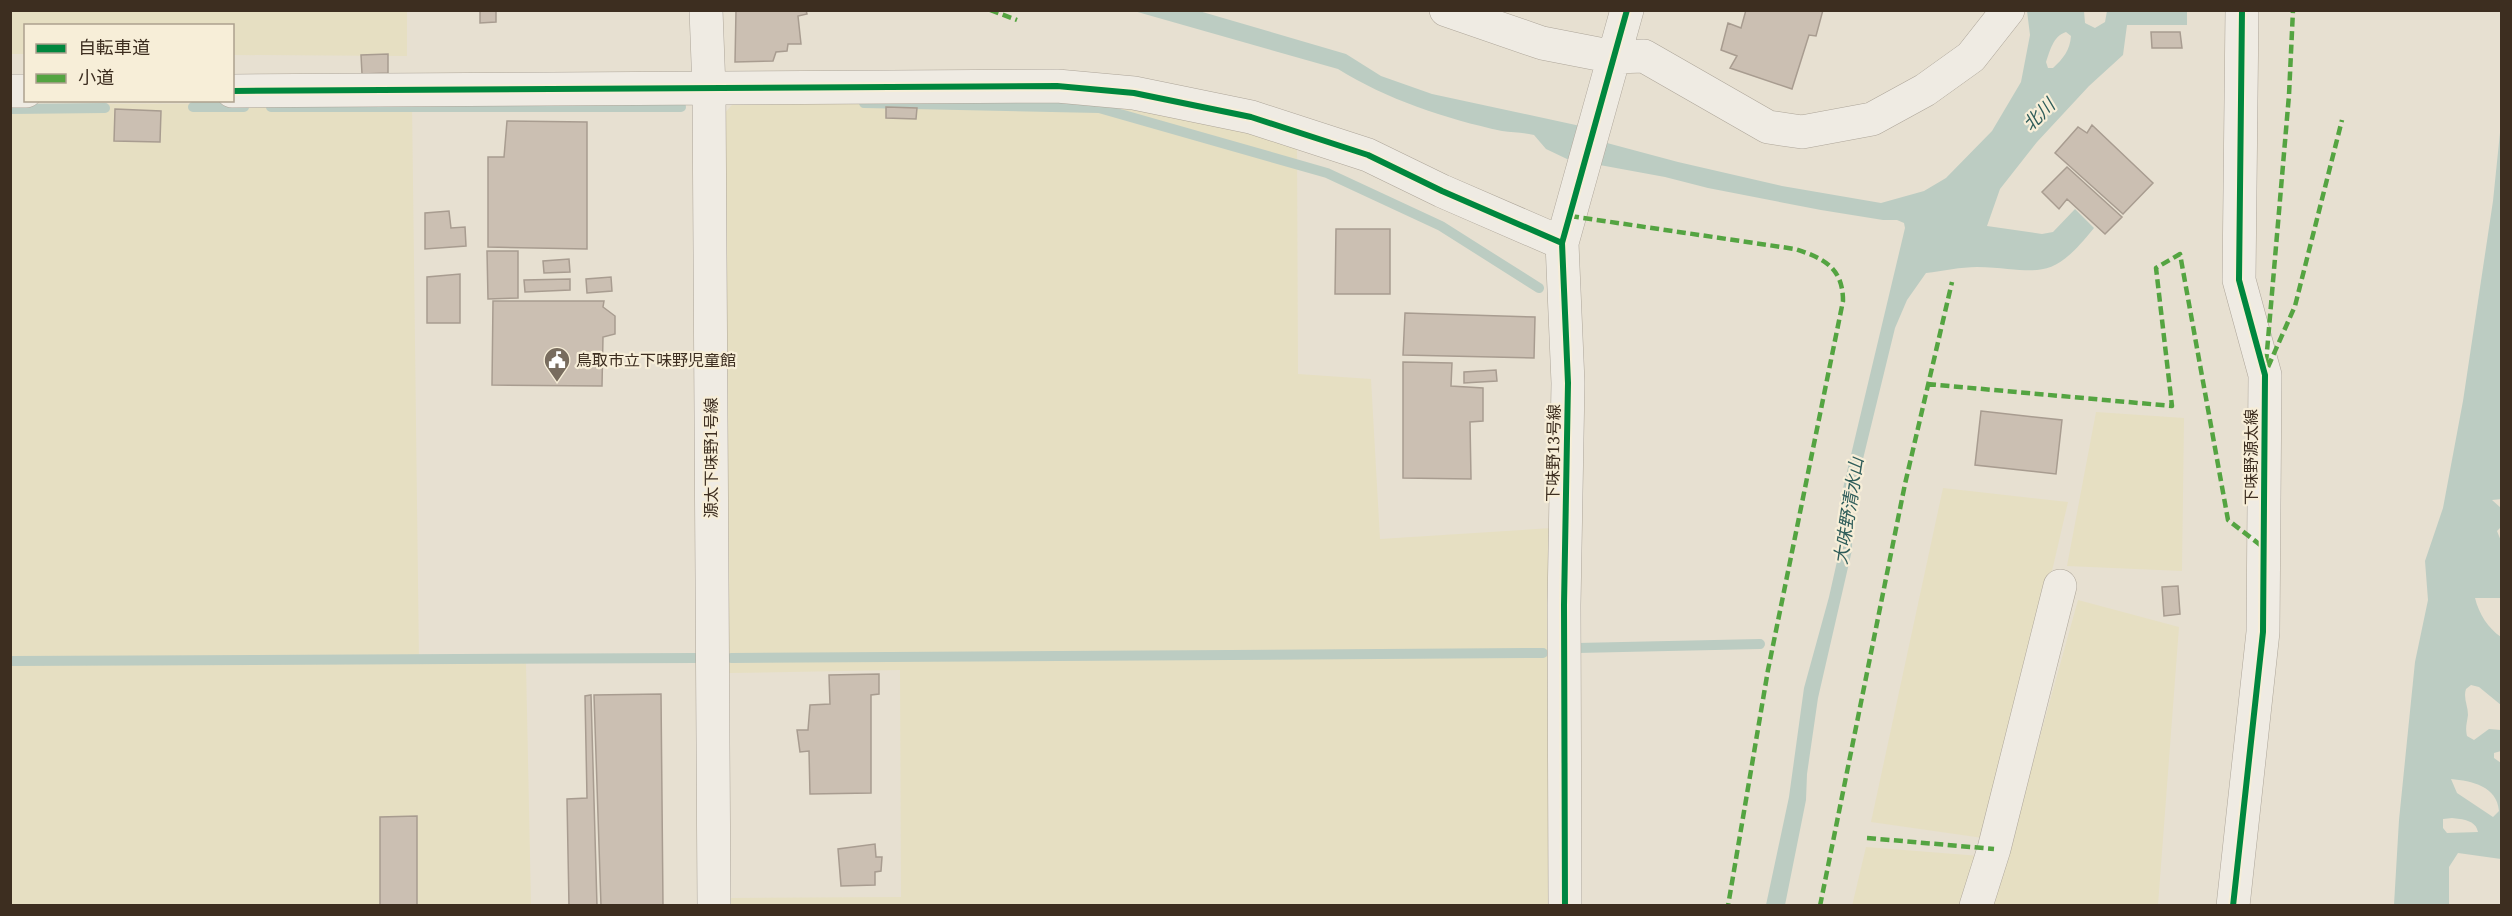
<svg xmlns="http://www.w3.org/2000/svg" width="2512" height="916" viewBox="0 0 2512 916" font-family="'Noto Serif','Noto Sans JP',serif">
<rect width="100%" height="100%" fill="#e7e0d1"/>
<!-- farmland -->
<path fill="#e6dfc2" d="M11,11h396v45l-174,-1 -1,-29h-206l-1,28h-14z
M1048,96l118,15 131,33 1,230 73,5 9,160 172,-11 2,377h-823v-7l170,-1 -1,-227 -171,3 -5,-559 14,-16z
M412,103l7,560h107l5,242h-520l-1,-801z
M2096,412l88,6 -2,153 -115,-5z
M1943,488l125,14 -78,337 -119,-17z
M2078,600l101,27 -21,278 -165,1z
M1866,847l114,9 -15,49 -113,1z"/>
<!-- water -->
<path fill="#bcccc2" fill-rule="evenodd" d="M1134,11h65l147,43 35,22 51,18 153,33 22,16 71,19 104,24 99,17 43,-12 22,-13 46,-47 29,-49 9,-47 -3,-24h57l1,12 10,5 10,-6 2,-11h80v14h-60l-4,30 -34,31 -52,56 -37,47 -13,37 55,8 11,-2 22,-23 19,19c-45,56 -53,41 -117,39 -16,0 -34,4 -51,6l-19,27 -12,28 -43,176v46l-34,148 -11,76 -1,26 -21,105h-19l23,-108 15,-109 25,-91 11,-49v-47l65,-273 -1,-5 -7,-3h-14l-62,-10 -113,-22 -43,-11 -98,-18 -21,-10 -12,-14c-11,-3 -21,-2 -32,-4 -56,-12 -116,-32 -164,-62zM2066,32l5,4c-1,14 -8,23 -18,32h-5l-2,-6c4,-11 7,-26 20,-30z
M2501,123l1,376 -10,1 9,8v19l-4,4 4,10v57h-26c4,16 13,30 26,39v68l-22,-18 -8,-2 -5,4c-3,9 2,17 2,26 -1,8 -3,12 -1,21l7,4 15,-11 12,1v21l-7,2v5l7,5v96l-43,-6 -9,14v38h-55l5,-85 16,-158 13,-62 -3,-39 18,-53 20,-107 30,-200zM2451,779c21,2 46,7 48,32l-6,6 -36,-24zM2452,818c10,1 24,2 26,14l-31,1 -4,-5v-9z"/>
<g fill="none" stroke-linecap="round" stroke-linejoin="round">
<!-- stream -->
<path stroke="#bcccc2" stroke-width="10" d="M864,103l235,5 228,65 114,53 98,62
M193,107h51
M271,107h410
M10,109l95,-1
M1577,648l183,-4
M731,658l812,-5
M10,661l685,-3"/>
</g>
<!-- building -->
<path fill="#cbbfb2" stroke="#a89c90" stroke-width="1.5" d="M480,10h16v12l-16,1z
M736,10h70l1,4 -9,2 3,28h-13l-1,7 -11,1 -3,9 -38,1z
M1746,10h77l-7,26 -7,-1 -17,54 -62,-21 7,-12 -16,-6 7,-27 13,5z
M2151,32h29l2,16h-30z
M388,54v19l-26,1 -1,-19z
M886,107l31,1 -1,11 -30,-1z
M115,109l46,2 -1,31 -46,-1z
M507,121l80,1v127l-99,-2v-90h16z
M2092,125l61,58 -30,31 -68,-61 23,-26 9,6z
M2067,167l55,50 -17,17 -38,-35 -8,10 -17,-17z
M449,211l2,17 14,-1 1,19 -41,3v-36z
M1336,229h54v65h-55z
M487,251h31v47l-30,1z
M569,259l1,13 -26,1 -1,-12z
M460,274v49h-33v-46z
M611,277l1,14 -25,2 -1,-14z
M570,279v11l-45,2 -1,-12z
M493,301h111l-1,6 12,9v18l-12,3 -1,49 -110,-1z
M1405,313l130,4 -1,41 -131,-3z
M1403,362l49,1 -1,23 32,2v33l-13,1 1,57 -68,-1z
M1496,370l1,11 -33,2v-11z
M1981,411l81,9 -6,54 -81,-9z
M2178,586l2,28 -16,2 -2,-29z
M879,674v20l-8,1v98l-61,1 -1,-43 -9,1 -3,-22h11l2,-25 20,-1 -1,-29z
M661,694l2,212h-62l-7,-211z
M591,695l6,211h-28l-2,-107 20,-1 -2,-102z
M417,816v90h-37v-89z
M875,844l1,13h6l-1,14 -6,1v13l-34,1 -3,-37z"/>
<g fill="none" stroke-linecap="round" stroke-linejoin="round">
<!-- minor casing -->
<g stroke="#ada599" stroke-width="34">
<path id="minor" d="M706,10l3,79 5,817
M1446,10l96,33 72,14 30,-1 124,71 34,5 70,-13 53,-29 46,-33 37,-47
M10,91h16
M232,91l825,-5 77,7 117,24 117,38 74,36 120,52
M1565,906l-1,-301 4,-222 -6,-140 65,-233
M1976,906l18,-57 66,-263
M2233,906l30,-274 2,-257 -26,-95 3,-270"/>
</g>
<!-- minor -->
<use href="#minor" stroke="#efebe3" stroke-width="33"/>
<!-- quiet -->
<path stroke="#54a441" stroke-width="4.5" stroke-dasharray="9 4.5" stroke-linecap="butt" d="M990,10l27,10
M1570,216l225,33c29,9 48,19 48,52l-75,369 -40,236
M2266,363l23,-268 4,-85
M2268,367l27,-61 47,-186
M1927,384l245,22 -16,-138 24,-14 48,266 35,27
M1867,838l127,11
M1820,906l85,-422 47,-202"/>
<!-- cycleway casing -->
<g stroke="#f7eed8" stroke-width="10">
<path id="cycleway" d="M232,91l825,-5 77,7 117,24 117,38 74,36 120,52
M1565,906l-1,-301 4,-222 -6,-140 65,-233
M2233,906l30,-274 2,-257 -26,-95 3,-270"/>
</g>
<!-- cycleway -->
<use href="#cycleway" stroke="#00873e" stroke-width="6"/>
</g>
<!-- icons -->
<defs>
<g id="civic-pin" transform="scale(1.35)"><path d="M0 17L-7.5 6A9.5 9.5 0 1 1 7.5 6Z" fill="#786c5e" stroke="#f7eed8"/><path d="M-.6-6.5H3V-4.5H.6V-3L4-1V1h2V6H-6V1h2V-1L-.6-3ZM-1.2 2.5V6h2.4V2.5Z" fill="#fff"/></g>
</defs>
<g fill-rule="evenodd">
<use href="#civic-pin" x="557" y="360"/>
</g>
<g text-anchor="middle" stroke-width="4.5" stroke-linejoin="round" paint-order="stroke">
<!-- poi labels -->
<g font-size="16" fill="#3d2e20" stroke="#f7eed8" text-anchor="start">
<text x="576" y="366">鳥取市立下味野児童館</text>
</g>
<!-- street labels -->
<g font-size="16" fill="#3d2e20" stroke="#f7eed8">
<text transform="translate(1553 453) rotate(-89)" y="6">下味野13号線</text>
<text transform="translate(2251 457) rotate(-90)" y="6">下味野源太線</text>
<text transform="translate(711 458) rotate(-90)" y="6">源太下味野1号線</text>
</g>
<!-- water labels -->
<g font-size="18" font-style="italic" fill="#2f5d5a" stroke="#f7eed8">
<text transform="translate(2039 115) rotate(-45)" y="6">北川</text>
<text transform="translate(1849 511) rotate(-81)" y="6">大味野清水山</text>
</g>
</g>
<!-- border -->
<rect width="2512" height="916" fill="none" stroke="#3d2e20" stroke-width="24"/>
<!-- legend -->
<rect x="24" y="24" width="210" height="78" fill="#f7eed8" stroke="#ada18e" stroke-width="1.5"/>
<rect x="36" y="44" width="30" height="9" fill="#00873e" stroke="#ada18e" stroke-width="1.5"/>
<text x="78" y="54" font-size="18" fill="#3d2e20">自転車道</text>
<rect x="36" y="74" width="30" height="9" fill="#54a441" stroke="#ada18e" stroke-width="1.5"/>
<text x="78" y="84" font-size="18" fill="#3d2e20">小道</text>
</svg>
